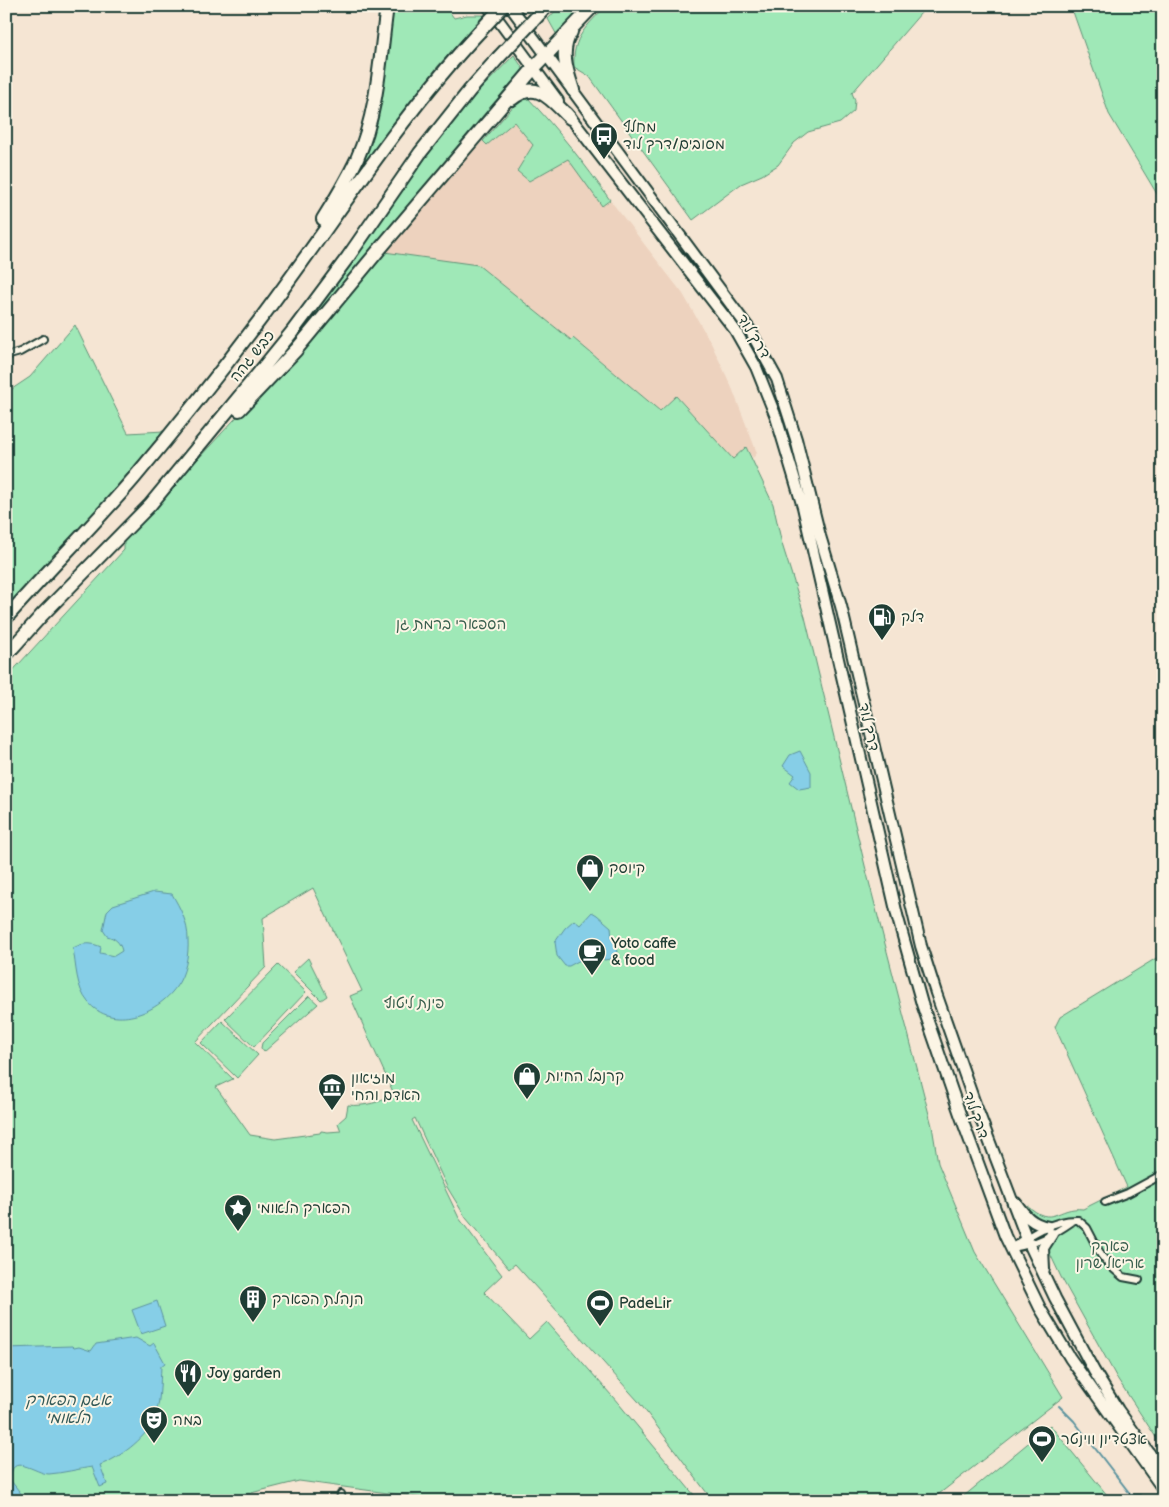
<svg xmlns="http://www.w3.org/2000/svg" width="1169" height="1507" viewBox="0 0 1169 1507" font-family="'Balsamiq Sans','Playpen Sans Hebrew',sans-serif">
<rect width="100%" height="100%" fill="#f5e5d3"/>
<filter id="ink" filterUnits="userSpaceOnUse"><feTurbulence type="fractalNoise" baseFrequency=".02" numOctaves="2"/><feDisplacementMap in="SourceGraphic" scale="10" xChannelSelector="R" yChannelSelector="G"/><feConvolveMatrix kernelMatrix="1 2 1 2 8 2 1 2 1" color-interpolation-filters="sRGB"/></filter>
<g filter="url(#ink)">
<!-- built -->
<path fill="#edd2be" d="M514,122l19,23 -16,26 12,10 39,-23 34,47 8,-5 73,94 28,49 21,45 25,65 -4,5 -7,-11 -13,12 -57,-63 -16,15 -51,-43 -37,-30 -1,2 -44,-36 -143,-52 67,-80 32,-31 4,3z"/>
<!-- green -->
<path fill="#9fe8b7" stroke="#5f9276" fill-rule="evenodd" d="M392,6h53l9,12 13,-3h17l-46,51 -96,129 15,-25z
M560,6h28l-30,31 -10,-18z
M606,6h321l-75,87 3,7 -1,11 -14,12 -32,9 -14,11 -16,22 -16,10 -21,9 -48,36 -104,-144 -15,-9c-2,-30 13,-41 32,-61z
M1071,6h92v198l-54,-90z
M514,55l10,15 -33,36 -204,245 171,-238z
M528,98c30,32 57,66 82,102l-8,6 -34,-47 -39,22 -12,-10 16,-26 -19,-23 -27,23 -4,-4 33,-38z
M384,252l94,13 93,75 2,-2 87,73 16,-15 57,63 13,-12 27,57 9,40 23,73 62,257 65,252 6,37 37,89 88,145 -133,104h-217l-75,-100 -123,-137 -6,5 -43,-51 -19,-31 -32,-69 -3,2 47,98 43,57 -18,17 45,47 18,-17 72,82 80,97h-252l-148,-20 -80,20h-213v-823l118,-128v-11l122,-132zM313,888l49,103 -12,5 44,98c-10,8 -32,13 -46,11l-2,11 -8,7 3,8 -13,1 -7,-1 -1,2 -45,6 -25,-4 -34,-48 17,-8 -38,-37 71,-75 -3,-49z
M75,325l53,108 36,-2 -126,147 -32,33v-145l2,-1 -2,-2v-70l24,-16z
M1163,954v485l-4,3 -42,-64 -56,-101 -34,-72c26,24 30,1 56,4l44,-22 -72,-160 5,-10z
M308,958l19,38 -6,4 -28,-28z
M278,965l28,27 -52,55 -29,-28z
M309,996l9,8 -54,48 -3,-4 1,-5z
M222,1021l36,34 -21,23 -36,-35z
M1050,1425l62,76h-154z"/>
<!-- water -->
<path fill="#86cee7" stroke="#5d949f" d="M800,751l11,21v15l-12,2 -9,-7 5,-7 -12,-9 7,-11z
M154,892l18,2c8,14 16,28 16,46 1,15 -3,35 -12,47 -19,27 -64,44 -88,15 -12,-14 -12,-37 -15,-54 10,-5 17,-6 28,-1l-1,6 14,3 8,-5c-2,-9 -7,-13 -15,-15l-4,-6 4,-19 6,-6z
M592,912l5,3 14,12 1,12 4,4 1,10 -6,6 -7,1 -2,-6 -16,3 -17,9h-4l-8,-10 -2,-14 10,-14 9,-8 6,5z
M157,1301l8,25 -24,8 -9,-24z
M136,1338l14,8 4,-3 11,20 -4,3c-1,17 0,39 -8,55 -9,19 -34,37 -53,44l7,19 -7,3 -8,-20c-14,2 -29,6 -43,7 -13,0 -40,-24 -38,7l16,20h-21v-153l66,-2 2,2 5,-1 12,4 5,-7z"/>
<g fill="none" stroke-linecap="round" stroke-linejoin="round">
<!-- stream -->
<path stroke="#5d949f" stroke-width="2" d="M1059,1406l15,15 57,74h9"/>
<!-- street casing -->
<g stroke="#1f3d34" stroke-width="10">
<path id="street" d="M6,356l14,-4 23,-13
M1105,1202l23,-9 35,-19
M1011,1248c19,-13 43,-29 67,-28l9,8 14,27 7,9 15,13 16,3
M1012,1248c23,-3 41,-13 61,-27
M340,1501l1,-7"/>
</g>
<!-- primary casing -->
<g stroke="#1f3d34" stroke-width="14">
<path id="primary" d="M488,6l70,95
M510,6l240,324 27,49 19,60 24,97 21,70 80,340 15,47 38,108 52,136 29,61 39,73 24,39 45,62
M567,113l168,217 21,37 20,50 27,90 94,408 25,89 38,110 45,122 35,72 30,50 93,131
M1016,1203c9,13 16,21 32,24
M1044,1269l-1,-21 9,-14"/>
</g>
<!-- highway casing -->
<g stroke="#1f3d34" stroke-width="16">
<path id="highway" d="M571,32c-12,19 -4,39 2,58
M512,99c25,-21 40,2 58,19
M323,219c12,-19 24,-39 34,-60 21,-47 23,-102 30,-153
M239,410l57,-60 82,-99 155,-182 60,-63
M6,618c42,-48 87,-92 128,-140 43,-51 85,-104 125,-157 73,-97 137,-200 220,-289
M6,655l36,-40 108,-110 108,-131 34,-42 56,-75 72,-104 50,-63 28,-32"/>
</g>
<!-- street -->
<use href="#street" stroke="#fcf5e5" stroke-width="6"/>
<!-- primary -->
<use href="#primary" stroke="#fcf5e5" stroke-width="10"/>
<!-- highway -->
<use href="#highway" stroke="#fcf5e5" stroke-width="12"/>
<!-- highway-bridge casing -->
<g stroke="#1f3d34" stroke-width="16" stroke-linecap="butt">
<path id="highway-bridge" d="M479,32l24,-26
M498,58l48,-51"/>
</g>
<!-- highway-bridge -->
<use href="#highway-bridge" stroke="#fcf5e5" stroke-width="12"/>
</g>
</g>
<!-- icons -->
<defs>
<g id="bus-pin" transform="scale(1.4375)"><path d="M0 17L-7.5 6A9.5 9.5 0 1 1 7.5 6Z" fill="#1f3d34" stroke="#fcf5e5"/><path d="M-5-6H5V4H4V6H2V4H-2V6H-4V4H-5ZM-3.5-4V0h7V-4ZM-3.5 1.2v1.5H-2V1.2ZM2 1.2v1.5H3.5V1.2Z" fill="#fff"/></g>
<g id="fuel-pin" transform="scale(1.4375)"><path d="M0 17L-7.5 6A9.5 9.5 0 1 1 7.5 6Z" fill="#1f3d34" stroke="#fcf5e5"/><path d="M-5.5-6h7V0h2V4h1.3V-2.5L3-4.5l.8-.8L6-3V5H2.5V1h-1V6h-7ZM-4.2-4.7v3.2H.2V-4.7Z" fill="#fff"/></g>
<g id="shop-pin" transform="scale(1.4375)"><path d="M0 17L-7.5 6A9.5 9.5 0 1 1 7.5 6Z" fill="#1f3d34" stroke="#fcf5e5"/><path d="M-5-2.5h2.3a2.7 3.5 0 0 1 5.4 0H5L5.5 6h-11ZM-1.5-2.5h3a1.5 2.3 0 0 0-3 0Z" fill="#fff"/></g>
<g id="cafe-pin" transform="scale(1.4375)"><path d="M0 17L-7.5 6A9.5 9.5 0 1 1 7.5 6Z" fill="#1f3d34" stroke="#fcf5e5"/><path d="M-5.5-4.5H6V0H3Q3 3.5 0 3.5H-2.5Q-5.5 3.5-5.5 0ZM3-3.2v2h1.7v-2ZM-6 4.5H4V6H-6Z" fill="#fff"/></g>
<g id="museum-pin" transform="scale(1.4375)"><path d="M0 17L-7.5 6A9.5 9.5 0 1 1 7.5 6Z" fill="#1f3d34" stroke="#fcf5e5"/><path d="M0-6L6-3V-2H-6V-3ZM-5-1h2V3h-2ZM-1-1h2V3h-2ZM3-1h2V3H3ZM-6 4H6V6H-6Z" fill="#fff"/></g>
<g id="sight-pin" transform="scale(1.4375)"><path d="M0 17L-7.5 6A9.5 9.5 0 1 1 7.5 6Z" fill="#1f3d34" stroke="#fcf5e5"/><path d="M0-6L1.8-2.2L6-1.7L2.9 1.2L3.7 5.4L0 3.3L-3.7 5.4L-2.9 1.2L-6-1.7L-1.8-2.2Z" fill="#fff"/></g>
<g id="building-pin" transform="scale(1.4375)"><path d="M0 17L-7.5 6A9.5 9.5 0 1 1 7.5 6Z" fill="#1f3d34" stroke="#fcf5e5"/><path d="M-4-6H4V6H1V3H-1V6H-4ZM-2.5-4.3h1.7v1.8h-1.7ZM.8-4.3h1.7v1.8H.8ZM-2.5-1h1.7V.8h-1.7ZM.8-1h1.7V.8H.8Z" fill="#fff"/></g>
<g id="stadium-pin" transform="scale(1.4375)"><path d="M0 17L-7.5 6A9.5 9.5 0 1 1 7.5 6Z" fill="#1f3d34" stroke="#fcf5e5"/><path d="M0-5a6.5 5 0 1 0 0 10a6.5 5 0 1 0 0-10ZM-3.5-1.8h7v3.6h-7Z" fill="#fff"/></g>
<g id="restaurant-pin" transform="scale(1.4375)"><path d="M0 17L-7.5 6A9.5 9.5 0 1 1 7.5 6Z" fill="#1f3d34" stroke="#fcf5e5"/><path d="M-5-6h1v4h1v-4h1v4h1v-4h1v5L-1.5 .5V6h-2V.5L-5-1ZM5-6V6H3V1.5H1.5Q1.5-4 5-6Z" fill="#fff"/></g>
<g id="theatre-pin" transform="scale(1.4375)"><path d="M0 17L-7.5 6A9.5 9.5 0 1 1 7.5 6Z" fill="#1f3d34" stroke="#fcf5e5"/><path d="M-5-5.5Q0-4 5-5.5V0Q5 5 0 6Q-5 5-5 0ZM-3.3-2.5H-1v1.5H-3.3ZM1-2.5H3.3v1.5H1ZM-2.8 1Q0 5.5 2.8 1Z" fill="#fff"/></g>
</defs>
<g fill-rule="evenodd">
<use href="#bus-pin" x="604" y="136"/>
<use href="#fuel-pin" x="882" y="617"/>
<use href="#shop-pin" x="590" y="868"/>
<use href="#cafe-pin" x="592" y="952"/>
<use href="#shop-pin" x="527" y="1076"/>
<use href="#museum-pin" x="332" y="1087"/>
<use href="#sight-pin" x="238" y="1208"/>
<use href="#building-pin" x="253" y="1299"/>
<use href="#stadium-pin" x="600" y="1303"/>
<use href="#restaurant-pin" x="188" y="1373"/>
<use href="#theatre-pin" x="154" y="1420"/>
<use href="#stadium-pin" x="1042" y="1439"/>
</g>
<g text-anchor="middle" stroke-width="4" stroke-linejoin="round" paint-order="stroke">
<!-- poi labels -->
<g font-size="15" fill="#1f3d34" stroke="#fcf5e5" text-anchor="start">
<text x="623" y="132">מחלף<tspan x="623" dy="17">מסובים/דרך לוד</tspan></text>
<text x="901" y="622">דלק</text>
<text x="609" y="873">קיוסק</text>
<text x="611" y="948">Yoto caffe<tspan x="611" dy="17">&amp; food</tspan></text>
<text x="546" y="1081">קרנבל החיות</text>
<text x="351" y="1083">מוזיאון<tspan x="351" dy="17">האדם והחי</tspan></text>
<text x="257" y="1213">הפארק הלאומי</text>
<text x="272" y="1304">הנהלת הפארק</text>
<text x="619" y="1308">PadeLir</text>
<text x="207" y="1378">Joy garden</text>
<text x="173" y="1425">במה</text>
<text x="1061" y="1444">אצטדיון ווינטר</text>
</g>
<!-- street labels -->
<g font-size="15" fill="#1f3d34" stroke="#fcf5e5">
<text transform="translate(754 336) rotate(58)" y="5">דרך לוד</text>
<text transform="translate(252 356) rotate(-51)" y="5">כביש גהה</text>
<text transform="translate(869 727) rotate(77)" y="5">דרך לוד</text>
<text transform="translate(976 1115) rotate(70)" y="5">דרך לוד</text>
</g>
<!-- park labels -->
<g font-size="15" fill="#395f4e" stroke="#fcf5e5">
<text x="451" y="629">הספארי ברמת גן</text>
<text x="414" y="1008">פינת ליטוף</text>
<text x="1110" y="1251">פארק<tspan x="1110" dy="17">אריאל שרון</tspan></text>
</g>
<!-- water labels -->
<g font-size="16" font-style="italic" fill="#345a58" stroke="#fcf5e5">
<text x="68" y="1405">אגם הפארק<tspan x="68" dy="18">הלאומי</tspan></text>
</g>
</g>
<!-- margin -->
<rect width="1169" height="1507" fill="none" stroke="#fcf5e5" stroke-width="25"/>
<rect x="12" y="12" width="1144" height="1482" fill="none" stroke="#1f3d34" stroke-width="2" filter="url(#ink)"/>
</svg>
